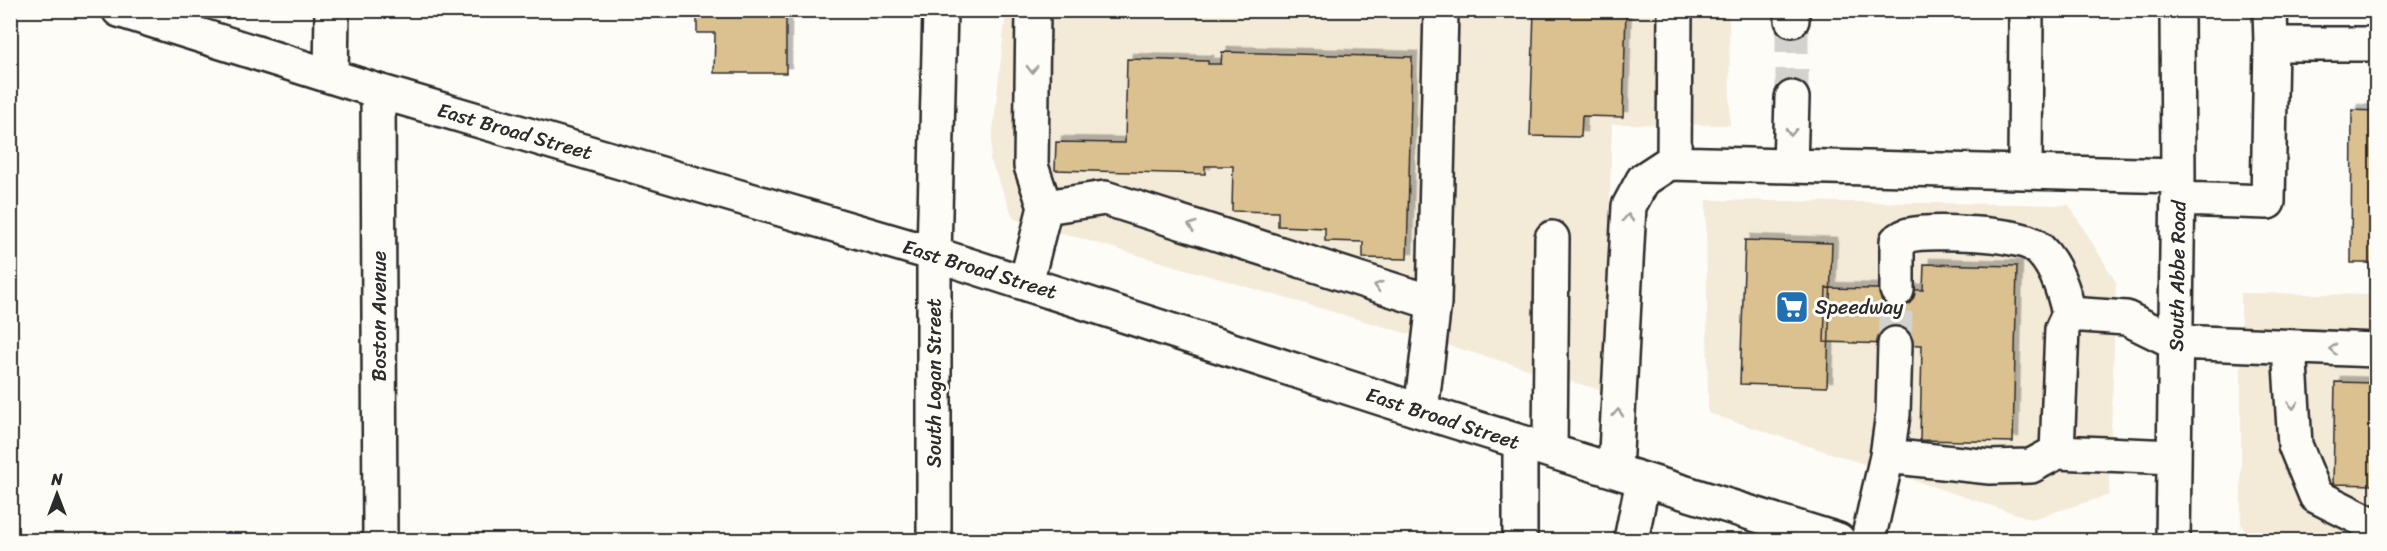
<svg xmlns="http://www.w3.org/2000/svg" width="2387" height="551" viewBox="0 0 2387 551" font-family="Sriracha,sans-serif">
<defs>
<filter id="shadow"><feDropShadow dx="5.5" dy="-5.5" stdDeviation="0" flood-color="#0004"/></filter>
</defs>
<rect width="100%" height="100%" fill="#fdfcf7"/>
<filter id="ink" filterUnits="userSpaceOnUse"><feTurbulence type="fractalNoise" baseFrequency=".0167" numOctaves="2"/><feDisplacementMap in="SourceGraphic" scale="12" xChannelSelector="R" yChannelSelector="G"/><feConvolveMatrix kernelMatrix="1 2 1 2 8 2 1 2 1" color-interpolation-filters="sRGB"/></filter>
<g filter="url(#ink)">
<!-- built -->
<path fill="#f3ead8" d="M1006,11h723l1,114 -118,-1 -8,267 -590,-172 -24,-60z
M1706,200l363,5 47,77 -7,213 -77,24 -324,-106z
M2241,293l135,2v245h-125l-10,-16z"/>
<!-- building -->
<path fill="#dbc090" stroke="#2b2b2b" stroke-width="1.5" filter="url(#shadow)" d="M697,10h89v63h-72l1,-40h-18z
M1534,10h92l-3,107 -41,-1 -1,21 -51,-1z
M1222,52l190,5 -5,202 -44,-1v-16l-38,-1v-13l-47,-2v-14l-46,-1 1,-45h-28v8l-150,-4 1,-28 69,1 2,-84 81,2v3h13z
M2352,110l24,1v152h-25z
M1745,240l87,3 -5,144 -87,-3z
M1924,264l93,2 -4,176 -93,-2 2,-95 -98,-3 2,-54 97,2z
M2335,382l41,1v102l-43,-1z"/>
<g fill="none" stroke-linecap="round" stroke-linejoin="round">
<!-- minor-tunnel -->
<path stroke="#d3d2ce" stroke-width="33" stroke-dasharray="33 16" stroke-linecap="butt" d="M1792,20v78
M1895,344l2,-54"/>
<!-- minor casing -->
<g stroke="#2b2b2b" stroke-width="38">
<path id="minor" d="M119,10l259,81 556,163 487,157 417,129
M2270,10l1,34
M1792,20v-10
M331,76l1,-66
M378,91l2,449
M1674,163l1,-153
M1790,166l2,-68
M2025,172l1,-162
M2178,199l90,3 3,-158h105
M1045,207l60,-9 329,105
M1026,283l19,-76 -14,-41 2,-156
M1897,290v-49c4,-2 7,-5 12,-6 21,-5 108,-2 125,10 20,14 30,46 35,69
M2289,347l6,98 21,51 60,30
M1421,411l13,-108 7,-293
M1550,451l2,-213
M2057,452l117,5
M1887,456l6,-42 2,-70
M1615,471l14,-265 14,-26 26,-17 509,13
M934,540v-286l6,-244
M1520,540v-98
M1631,540l12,-60
M1868,540l19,-84 103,11 41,-1 26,-14 5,-123 7,-15 57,4 49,24 201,8
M2173,540l5,-364 -1,-166"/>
</g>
<!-- minor -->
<use href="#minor" stroke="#fdfcf7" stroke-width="33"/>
</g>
<!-- one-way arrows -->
<defs><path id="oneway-chevron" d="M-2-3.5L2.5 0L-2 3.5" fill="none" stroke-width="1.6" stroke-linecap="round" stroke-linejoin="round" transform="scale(1.5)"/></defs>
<g stroke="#9e9e9b">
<use href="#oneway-chevron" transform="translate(1032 69) rotate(91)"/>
<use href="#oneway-chevron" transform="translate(1791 132) rotate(92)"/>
<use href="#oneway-chevron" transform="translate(1628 218) rotate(-87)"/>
<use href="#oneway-chevron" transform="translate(1192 226) rotate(-162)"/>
<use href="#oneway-chevron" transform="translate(1378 286) rotate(-162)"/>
<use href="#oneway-chevron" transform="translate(2333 349) rotate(-178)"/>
<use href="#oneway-chevron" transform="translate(2293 405) rotate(86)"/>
<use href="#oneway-chevron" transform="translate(1618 413) rotate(-87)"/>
</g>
</g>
<!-- icons -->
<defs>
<g id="supermarket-square" transform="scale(1.725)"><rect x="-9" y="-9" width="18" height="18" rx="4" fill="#1f6fb2" stroke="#fdfcf7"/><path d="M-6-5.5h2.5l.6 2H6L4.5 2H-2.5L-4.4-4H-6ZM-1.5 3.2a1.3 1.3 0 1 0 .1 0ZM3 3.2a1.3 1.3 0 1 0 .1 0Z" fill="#fff"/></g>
</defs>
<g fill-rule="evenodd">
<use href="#supermarket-square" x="1792" y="307"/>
</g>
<g text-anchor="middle" stroke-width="6" stroke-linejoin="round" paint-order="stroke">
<!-- street labels -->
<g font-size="20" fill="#2b2b2b" stroke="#fdfcf7">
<text transform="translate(515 131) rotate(16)" y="7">East Broad Street</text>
<text transform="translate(980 269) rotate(17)" y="7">East Broad Street</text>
<text transform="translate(2177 276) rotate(-89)" y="7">South Abbe Road</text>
<text transform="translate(379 316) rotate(-90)" y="7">Boston Avenue</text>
<text transform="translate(934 383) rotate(-90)" y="7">South Logan Street</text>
<text transform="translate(1443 418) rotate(18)" y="7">East Broad Street</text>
</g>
<!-- poi labels -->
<g font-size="20" fill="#2b2b2b" stroke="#fdfcf7" text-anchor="start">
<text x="1815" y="314">Speedway</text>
</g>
</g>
<!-- margin -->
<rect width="2387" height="551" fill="none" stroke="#fdfcf7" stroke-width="36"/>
<rect x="18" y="18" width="2351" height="515" fill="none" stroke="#2b2b2b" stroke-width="2" filter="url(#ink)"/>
<!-- north arrow -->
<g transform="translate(57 494)" stroke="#fdfcf7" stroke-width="4.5" paint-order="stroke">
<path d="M0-4.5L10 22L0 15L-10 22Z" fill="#2b2b2b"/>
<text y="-9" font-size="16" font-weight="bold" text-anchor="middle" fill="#2b2b2b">N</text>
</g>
</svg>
